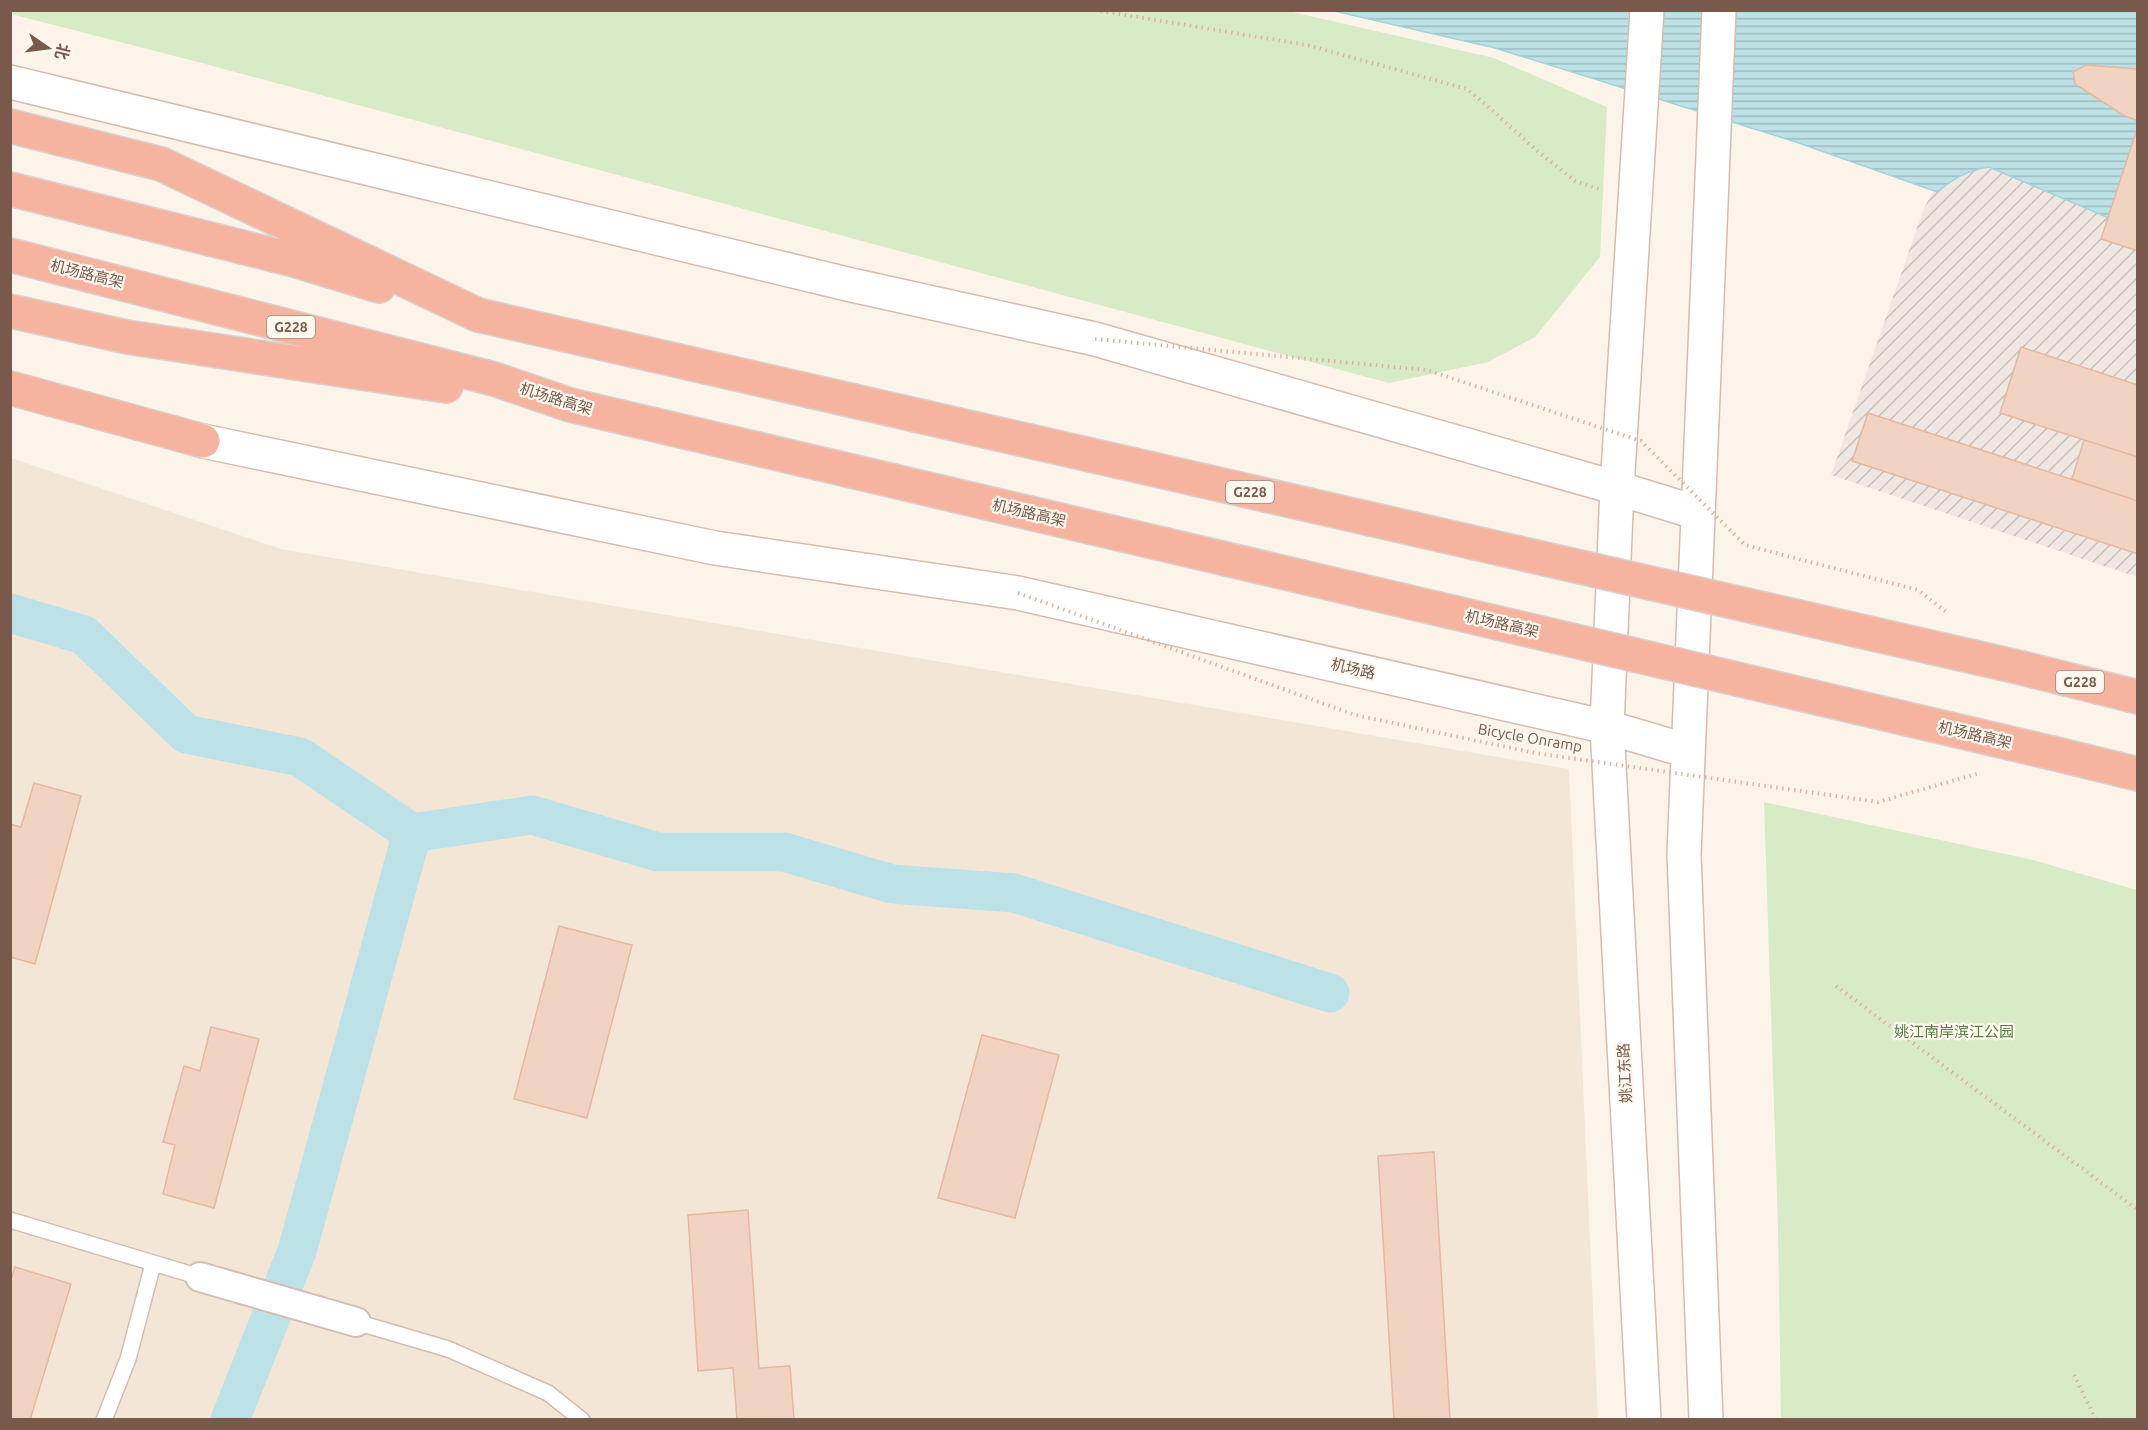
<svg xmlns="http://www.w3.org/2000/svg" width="2148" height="1430" viewBox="0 0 2148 1430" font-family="Ubuntu,'Noto Sans SC',sans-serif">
<defs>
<pattern id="industrial-furrows" width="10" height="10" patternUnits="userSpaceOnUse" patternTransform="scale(1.5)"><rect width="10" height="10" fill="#eee7e2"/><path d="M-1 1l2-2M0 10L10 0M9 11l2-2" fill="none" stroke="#c6beb9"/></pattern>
<pattern id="water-rules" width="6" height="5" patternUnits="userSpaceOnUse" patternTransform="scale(1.5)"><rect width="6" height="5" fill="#bce2e7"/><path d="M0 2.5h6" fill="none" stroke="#9ebabd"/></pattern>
</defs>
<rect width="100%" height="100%" fill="#fdf4e9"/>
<!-- residential -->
<path fill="#f4e6d7" d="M11,458l270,91 1288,220 29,650 -1587,1z"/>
<!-- industrial -->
<path fill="url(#industrial-furrows)" d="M2137,11v566l-306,-102 93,-267 97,-175z"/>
<!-- park -->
<path fill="#d7ebc6" d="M10,11h1278l206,47 113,49 -7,150 -65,80 -47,25 -99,21 -1191,-321 -187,-48z
M1764,802l269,58 104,30v529h-356l-3,-192z"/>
<!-- water -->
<path fill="url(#water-rules)" stroke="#a2d3d9" stroke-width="1.5" d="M1334,11h803v219l-148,-63c-22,3 -36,12 -52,25l-141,-50 -301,-94z"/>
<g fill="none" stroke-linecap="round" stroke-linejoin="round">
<!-- canal -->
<path stroke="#bce2e7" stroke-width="39" d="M10,613l74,22 102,99 114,23 112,76 120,-18 126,37h126l108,32 122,9 316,100
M230,1420l67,-169 115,-418"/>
</g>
<!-- building -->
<path fill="#f2d2c0" stroke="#e5b8a0" stroke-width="1.5" d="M2086,65l52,4v52l-15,-6 -48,-31 -2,-12z
M2138,126v125l-37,-12z
M2021,347l117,38v72l-138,-44z
M1868,413l270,88v53l-286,-93z
M2084,440l54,17v44l-66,-22z
M34,783l47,13 -46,168 -25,-7v-133l11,3z
M559,926l73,19 -45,173 -73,-19z
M211,1027l48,12 -45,169 -51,-14 12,-49 -12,-3 21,-76 16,5z
M982,1035l77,20 -44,163 -77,-20z
M1434,1152l16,268h-56l-16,-264z
M748,1210l11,158 31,-2 4,54h-57l-4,-52 -35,3 -10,-156z
M15,1267l56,17 -41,136h-20v-137z"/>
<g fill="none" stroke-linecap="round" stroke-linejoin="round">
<!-- lane casing -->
<g stroke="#d2bdb0" stroke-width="18">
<path id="lane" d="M10,1220l190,57
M356,1322l92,27 100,44 34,27
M104,1420l24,-61 25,-95"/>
</g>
<!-- street casing -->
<g stroke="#d2bdb0" stroke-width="32">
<path id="street" d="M200,1277l156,45"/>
</g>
<!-- secondary casing -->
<g stroke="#d5bdae" stroke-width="36">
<path id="secondary" d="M10,82l837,202 248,55 522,149 81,25
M203,441l512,107 303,45 589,134 81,24
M1644,1420l-37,-693 10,-239 30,-478
M1706,1420l-22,-566 35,-844"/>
</g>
<!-- highway casing -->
<g stroke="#d9d1cd" stroke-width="36">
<path id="highway" d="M10,126l151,38 317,151
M10,189l284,71 85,26
M10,255l484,124 76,26
M10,311l117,26 319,49
M10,388l193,53
M2022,668l116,29
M2052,753l86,21"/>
</g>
<!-- path -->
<path stroke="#d8b5a3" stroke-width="4" stroke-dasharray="1.5 4.5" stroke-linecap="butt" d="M1095,10l212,35 160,44 24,20 45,41 39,31 24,8
M1836,986l302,224
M2074,1375l22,45"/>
<!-- lane -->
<use href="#lane" stroke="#fff" stroke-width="15"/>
<!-- street -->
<use href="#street" stroke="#fff" stroke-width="28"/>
<!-- secondary -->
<use href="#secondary" stroke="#fff" stroke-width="33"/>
<!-- highway -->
<use href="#highway" stroke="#f6b3a0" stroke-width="33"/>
<!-- highway-bridge casing -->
<g stroke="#d9d1cd" stroke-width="36" stroke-linecap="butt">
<path id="highway-bridge" d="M478,315l1544,353
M570,405l1482,348"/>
</g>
<!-- path-bridge -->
<path stroke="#d8b5a3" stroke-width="4" stroke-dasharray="1.5 4.5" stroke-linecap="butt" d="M1095,339l332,31 214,71 104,104 173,45 31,24
M1018,593l337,122 180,38 343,49 102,-29"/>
<!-- highway-bridge -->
<use href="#highway-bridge" stroke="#f6b3a0" stroke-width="33"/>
</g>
<g text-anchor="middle" stroke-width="4.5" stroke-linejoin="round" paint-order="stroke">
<!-- shield labels -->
<g fill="#fff8ef" stroke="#a0897d" stroke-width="1.5">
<rect x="267" y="316" width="48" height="22" rx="4.5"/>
<rect x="1226" y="481" width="48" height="22" rx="4.5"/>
<rect x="2056" y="671" width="48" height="22" rx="4.5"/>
</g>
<g font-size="14" font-weight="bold" fill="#78594c">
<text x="291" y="332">G228</text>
<text x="1250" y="497">G228</text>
<text x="2080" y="687">G228</text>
</g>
<!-- street labels -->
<g font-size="15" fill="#78594c" stroke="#fff8ef">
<text transform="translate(87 274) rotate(14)" y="5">机场路高架</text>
<text transform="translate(556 399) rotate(17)" y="5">机场路高架</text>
<text transform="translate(1029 513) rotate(13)" y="5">机场路高架</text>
<text transform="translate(1502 624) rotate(13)" y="5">机场路高架</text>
<text transform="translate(1353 669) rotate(13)" y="5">机场路</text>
<text transform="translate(1975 735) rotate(13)" y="5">机场路高架</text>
<text transform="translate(1530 738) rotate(10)" y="5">Bicycle Onramp</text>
<text transform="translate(1625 1073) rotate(-93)" y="5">姚江东路</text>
</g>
<!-- park labels -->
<g font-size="15" fill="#577d43" stroke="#fff8ef">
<text x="1954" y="1037">姚江南岸滨江公园</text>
</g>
</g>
<!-- border -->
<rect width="2148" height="1430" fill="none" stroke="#78594c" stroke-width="24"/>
<!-- north arrow -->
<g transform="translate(48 48) rotate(104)" stroke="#fff8ef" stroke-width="4.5" paint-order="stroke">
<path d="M0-4.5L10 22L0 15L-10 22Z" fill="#78594c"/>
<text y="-9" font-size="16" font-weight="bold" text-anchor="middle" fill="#78594c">北</text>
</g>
</svg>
